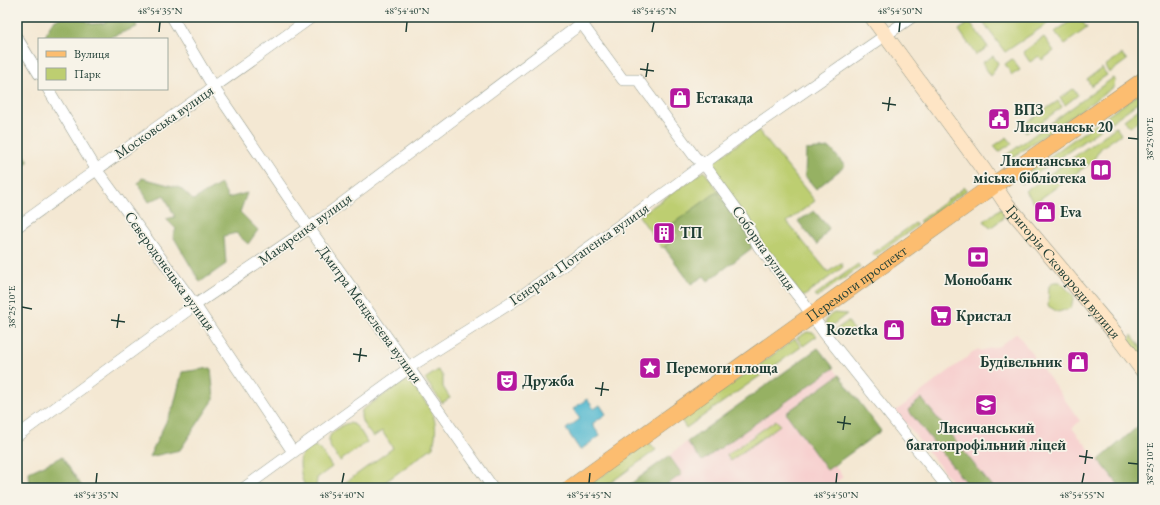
<svg xmlns="http://www.w3.org/2000/svg" width="1160" height="505" viewBox="0 0 1160 505" font-family="'EB Garamond',serif">
<rect width="100%" height="100%" fill="#f7f3e8"/>
<filter id="ink" filterUnits="userSpaceOnUse"><feTurbulence type="fractalNoise" baseFrequency=".025" numOctaves="2"/><feDisplacementMap in="SourceGraphic" scale="8" xChannelSelector="R" yChannelSelector="G"/><feConvolveMatrix kernelMatrix="1 2 1 2 8 2 1 2 1" color-interpolation-filters="sRGB"/></filter>
<filter id="wash" filterUnits="userSpaceOnUse"><feTurbulence type="fractalNoise" baseFrequency=".012" numOctaves="4" result="noise"/><feDisplacementMap in="SourceGraphic" scale="16" xChannelSelector="R" yChannelSelector="G"/><feGaussianBlur stdDeviation="0.9" result="paint"/><feColorMatrix in="noise" values="0 0 0 0 0 0 0 0 0 0 0 0 0 0 0 0 0 1.4 0 .05"/><feComposite in="paint" operator="in"/></filter>
<g filter="url(#wash)">
<rect width="100%" height="100%" fill="#f4e8d3"/>
<!-- built -->
<path fill="#f7d0cf" d="M1017,333l63,88 -8,7 49,60h-164l-61,-77 82,-62 2,2 19,-5z
M818,348l63,83 -47,34 9,12 -7,5 4,6h-215l62,-46z"/>
<!-- green -->
<path fill="#bdce71" stroke="#6e8652" d="M979,17h66l3,5 -1,2 -42,28z
M1076,17h3l8,11 -22,16 -10,-12z
M970,22l18,25 -12,8 -17,-25z
M1044,37l10,14 -12,9 -3,-4 -9,6 -7,-10z
M1122,54l5,6 -18,13 -4,-7z
M993,56l5,7 -7,13 -9,-13z
M1012,59l8,11 -8,5 -7,-11z
M1102,68l5,7 -16,11 -4,-7z
M1113,78l2,1 -1,8 -108,75 -2,-4 1,-2z
M1073,89l5,6 -13,10 -5,-7z
M1143,91v8l-32,23 -4,-6z
M1058,101l4,6 -36,26 -5,-7z
M1143,106v12l-13,9 -6,-7z
M1097,123l4,6 -79,55 -4,-5z
M1116,127l5,7 -20,14 -9,14 -58,41 -8,-12z
M758,130l57,71 -28,21 41,50 13,-9 2,4 -40,30 -41,-53 -50,-74 2,-9z
M1007,137l5,6 -13,9 -5,-6z
M704,171l37,50 6,13 -30,-42 -46,33 8,11 -17,12 -23,-32z
M965,187l2,3 -46,33 -2,-2z
M1001,208l3,6 -2,5 -12,9 -6,-7z
M915,223l2,3 -42,30 -2,-3z
M858,264l2,3 -43,30 -2,-2z
M1054,282h6l14,14 -3,12 -13,4 -10,-6 1,-20z
M834,313l13,1 -20,15c-4,-7 1,-13 7,-16z
M848,321l5,8 -9,6 -14,-1z
M807,332l7,1 3,3 -14,10 -6,-8z
M1132,335l11,15v9l-14,-19z
M795,339l6,8 -115,81 -5,-8z
M438,370l5,6v11l7,11 -8,5 -17,-24z
M407,381l5,3c17,23 29,32 21,63l-56,41h-39l55,-40 -11,-17 -9,6c-6,-8 -15,-16 -11,-27l39,-27z
M776,420l4,5 -50,36 -3,-6z
M349,423c9,1 13,11 18,19l-27,19c-8,-12 -19,-21 -3,-32 4,-3 7,-5 12,-6z
M649,442l7,8 -53,38h-18z
M315,446l6,4 11,17 -15,11 -1,10h-9c-4,-4 -5,-9 -6,-15 -2,-13 -2,-24 14,-27z"/>
<!-- forest -->
<path fill="#96b163" stroke="#5a774c" d="M61,17h18l13,7 12,-1 10,-6h19l4,10 -27,10 1,2h-67l8,-17z
M17,145l12,16 -12,8z
M830,148l15,18 -29,23 -11,-13 1,-26z
M142,178l38,10 13,12 28,-16 7,14 19,-5 -7,19 18,18 -10,14 -12,-11 -12,3 2,28 -26,18 -27,-46 3,-7 -10,-10 9,-2 -11,-22 -15,7 -11,-18z
M717,192l30,42 5,14 -44,33 -4,-5 -13,8 -27,-37 15,-11 -8,-11z
M814,211l15,17 -12,17 -19,-24z
M818,348l16,20 -132,93 -15,-19z
M211,368l3,31 -34,51 -31,7 25,-52 8,-33z
M839,375l42,56 -54,39 -41,-57z
M922,398v1l71,89h-23l-62,-78z
M1143,422v66h-22l-22,-28z
M669,456l13,18 -20,14h-37z
M62,457l21,31h-53l-1,-16z"/>
<!-- water -->
<path fill="#51b8cf" stroke="#387a82" d="M587,399l7,10 6,-4 6,9 -14,10 8,12 -20,14 -14,-21 14,-10 -7,-10z"/>
</g>
<g filter="url(#ink)">
<g fill="none" stroke-linecap="round" stroke-linejoin="round">
<!-- street casing -->
<g stroke="#8a9284" stroke-width="12">
<path id="street" d="M172,17l42,71 95,140 100,140 84,120
M577,17l46,63h15l57,77 9,7 39,54 16,29 43,54 23,33 123,154
M17,38l22,36
M48,89l48,80 99,136 98,147
M17,227c97,-71 197,-139 295,-210
M17,436l178,-131 114,-77 281,-211
M244,488l172,-125 98,-62 156,-112 83,-62 159,-110"/>
</g>
<!-- secondary casing -->
<g stroke="#8a9284" stroke-width="16">
<g id="secondary">
<path id="s1" d="M872,17l111,152 22,33 109,130 29,39"/>
</g>
</g>
<!-- primary casing -->
<g stroke="#8a9284" stroke-width="18">
<g id="primary">
<path id="s2" d="M571,488l423,-303 149,-104"/>
</g>
</g>
<!-- street -->
<use href="#street" stroke="#fff" stroke-width="11"/>
<!-- secondary -->
<use href="#secondary" stroke="#fee5c5" stroke-width="15"/>
<!-- primary -->
<use href="#primary" stroke="#fcbd6f" stroke-width="17"/>
</g>
</g>
<!-- ticks -->
<path fill="none" stroke="#1f3d34" stroke-width="1.5" d="M159,32l1,-10M406,32l1,-10M652,32l2,-10M899,32l1,-10M640,69l14,2M646,77l2,-14M882,103l14,2M888,111l2,-14M1128,138l10,1M22,307l10,2M111,320l14,2M117,328l2,-14M353,354l14,2M359,362l2,-14M595,388l14,2M601,396l2,-14M837,422l14,2M843,430l2,-14M1079,456l14,2M1128,463l10,1M1085,464l2,-14M96,483l1,-10M342,483l2,-10M589,483l1,-10M836,483l1,-10M1082,483l2,-10"/>
<!-- icons -->
<defs>
<g id="shop-square" transform="scale(1.15)"><rect x="-9" y="-9" width="18" height="18" rx="4" fill="#b5179e" stroke="#f7f3e8"/><path d="M-5-2.5h2.3a2.7 3.5 0 0 1 5.4 0H5L5.5 6h-11ZM-1.5-2.5h3a1.5 2.3 0 0 0-3 0Z" fill="#fff"/></g>
<g id="civic-square" transform="scale(1.15)"><rect x="-9" y="-9" width="18" height="18" rx="4" fill="#b5179e" stroke="#f7f3e8"/><path d="M-.6-6.5H3V-4.5H.6V-3L4-1V1h2V6H-6V1h2V-1L-.6-3ZM-1.2 2.5V6h2.4V2.5Z" fill="#fff"/></g>
<g id="library-square" transform="scale(1.15)"><rect x="-9" y="-9" width="18" height="18" rx="4" fill="#b5179e" stroke="#f7f3e8"/><path d="M-6-4Q-3-5.5-.7-3.5V5Q-3 3-6 4ZM6-4Q3-5.5 .7-3.5V5Q3 3 6 4Z" fill="#fff"/></g>
<g id="building-square" transform="scale(1.15)"><rect x="-9" y="-9" width="18" height="18" rx="4" fill="#b5179e" stroke="#f7f3e8"/><path d="M-4-6H4V6H1V3H-1V6H-4ZM-2.5-4.3h1.7v1.8h-1.7ZM.8-4.3h1.7v1.8H.8ZM-2.5-1h1.7V.8h-1.7ZM.8-1h1.7V.8H.8Z" fill="#fff"/></g>
<g id="bank-square" transform="scale(1.15)"><rect x="-9" y="-9" width="18" height="18" rx="4" fill="#b5179e" stroke="#f7f3e8"/><path d="M-6-4H6V4H-6ZM0-2.3a2.3 2.3 0 1 0 0 4.6a2.3 2.3 0 1 0 0-4.6Z" fill="#fff"/></g>
<g id="supermarket-square" transform="scale(1.15)"><rect x="-9" y="-9" width="18" height="18" rx="4" fill="#b5179e" stroke="#f7f3e8"/><path d="M-6-5.5h2.5l.6 2H6L4.5 2H-2.5L-4.4-4H-6ZM-1.5 3.2a1.3 1.3 0 1 0 .1 0ZM3 3.2a1.3 1.3 0 1 0 .1 0Z" fill="#fff"/></g>
<g id="sight-square" transform="scale(1.15)"><rect x="-9" y="-9" width="18" height="18" rx="4" fill="#b5179e" stroke="#f7f3e8"/><path d="M0-6L1.8-2.2L6-1.7L2.9 1.2L3.7 5.4L0 3.3L-3.7 5.4L-2.9 1.2L-6-1.7L-1.8-2.2Z" fill="#fff"/></g>
<g id="theatre-square" transform="scale(1.15)"><rect x="-9" y="-9" width="18" height="18" rx="4" fill="#b5179e" stroke="#f7f3e8"/><path d="M-5-5.5Q0-4 5-5.5V0Q5 5 0 6Q-5 5-5 0ZM-3.3-2.5H-1v1.5H-3.3ZM1-2.5H3.3v1.5H1ZM-2.8 1Q0 5.5 2.8 1Z" fill="#fff"/></g>
<g id="school-square" transform="scale(1.15)"><rect x="-9" y="-9" width="18" height="18" rx="4" fill="#b5179e" stroke="#f7f3e8"/><path d="M0-5L7-2L0 1L-7-2ZM-4 1L0 2.5L4 1V4Q0 6-4 4Z" fill="#fff"/></g>
</defs>
<g fill-rule="evenodd">
<use href="#shop-square" x="680" y="98"/>
<use href="#civic-square" x="999" y="119"/>
<use href="#library-square" x="1101" y="170"/>
<use href="#shop-square" x="1045" y="212"/>
<use href="#building-square" x="664" y="233"/>
<use href="#bank-square" x="978" y="257"/>
<use href="#supermarket-square" x="941" y="316"/>
<use href="#shop-square" x="894" y="330"/>
<use href="#shop-square" x="1078" y="362"/>
<use href="#sight-square" x="650" y="368"/>
<use href="#theatre-square" x="507" y="381"/>
<use href="#school-square" x="986" y="405"/>
</g>
<g text-anchor="middle" stroke-width="3.5" stroke-linejoin="round" paint-order="stroke">
<!-- poi labels -->
<g font-size="15" font-weight="bold" fill="#1f3d34" stroke="#f7f3e8" text-anchor="start">
<text x="696" y="103">Естакада</text>
<text x="1014" y="115">ВПЗ<tspan x="1014" dy="17">Лисичанськ 20</tspan></text>
<text x="1086" y="166" text-anchor="end">Лисичанська<tspan x="1086" dy="17">мiська бiблiотека</tspan></text>
<text x="1060" y="217">Eva</text>
<text x="680" y="238">ТП</text>
<text x="978" y="285" text-anchor="middle">Монобанк</text>
<text x="956" y="321">Кристал</text>
<text x="878" y="335" text-anchor="end">Rozetka</text>
<text x="1062" y="367" text-anchor="end">Будівельник</text>
<text x="666" y="373">Перемоги площа</text>
<text x="522" y="386">Дружба</text>
<text x="986" y="433" text-anchor="middle">Лисичанський<tspan x="986" dy="17">багатопрофільний ліцей</tspan></text>
</g>
<!-- street labels -->
<g font-size="15" fill="#1f3d34" stroke="#f7f3e8">
<text transform="translate(164 122) rotate(-35)" y="5">Московська вулиця</text>
<text transform="translate(305 229) rotate(-36)" y="5">Макаренка вулиця</text>
<text transform="translate(764 248) rotate(55)" y="5">Соборна вулиця</text>
<text transform="translate(579 254) rotate(-35)" y="5">Генерала Потапенка вулиця</text>
<text transform="translate(170 271) rotate(54)" y="5">Сєвєродонецька вулиця</text>
<text dy="5" stroke="none"><textPath href="#s1" startOffset="319">Григорія Сковороди вулиця</textPath></text>
<text dy="5" stroke="none"><textPath href="#s2" startOffset="351">Перемоги проспект</textPath></text>
<text transform="translate(370 314) rotate(54)" y="5">Дмитра Менделєєва вулиця</text>
</g>
</g>
<!-- margin -->
<rect width="1160" height="505" fill="none" stroke="#f7f3e8" stroke-width="44"/>
<!-- legend -->
<rect x="38" y="38" width="130" height="52" fill="#f7f3e8" stroke="#a1aaa0"/>
<rect x="46" y="51" width="20" height="6" fill="#fcbd6f" stroke="#a1aaa0"/>
<text x="74" y="58" font-size="12" fill="#1f3d34">Вулиця</text>
<rect x="46" y="68" width="20" height="12" fill="#bdce71" stroke="#a1aaa0"/>
<text x="74" y="78" font-size="12" fill="#1f3d34">Парк</text>
<rect x="22" y="22" width="1116" height="461" fill="none" stroke="#1f3d34" stroke-width="1.5"/>
<g font-size="10" text-anchor="middle" fill="#1f3d34">
<text x="160" y="14">48°54'35"N</text>
<text x="407" y="14">48°54'40"N</text>
<text x="654" y="14">48°54'45"N</text>
<text x="900" y="14">48°54'50"N</text>
<text transform="translate(1149 139) rotate(-90)" y="4">38°25'00"E</text>
<text transform="translate(11 307) rotate(-90)" y="4">38°25'10"E</text>
<text transform="translate(1149 464) rotate(-90)" y="4">38°25'10"E</text>
<text x="96" y="498">48°54'35"N</text>
<text x="342" y="498">48°54'40"N</text>
<text x="589" y="498">48°54'45"N</text>
<text x="836" y="498">48°54'50"N</text>
<text x="1082" y="498">48°54'55"N</text>
</g>
</svg>
